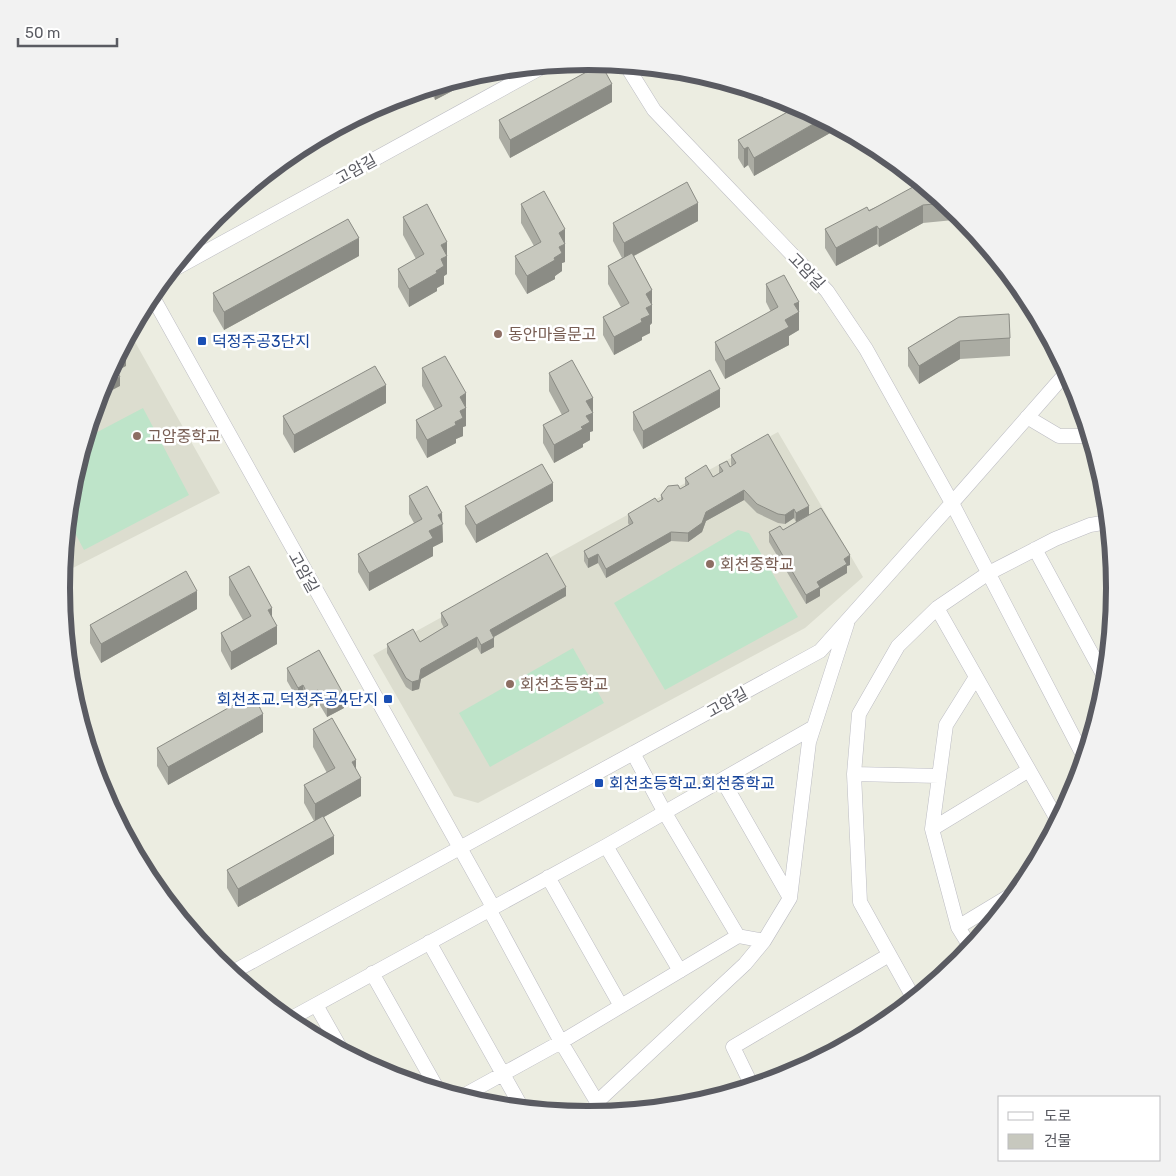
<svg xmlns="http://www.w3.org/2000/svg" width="1176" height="1176" viewBox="0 0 1176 1176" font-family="Rubik,'Noto Sans KR',sans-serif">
<rect width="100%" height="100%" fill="#ecede1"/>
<!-- education -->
<path fill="#dcddcf" d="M130,333l90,160 -157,80 8,-88 30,-99z
M778,432l85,145 -58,51 -327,175 -24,-7 -81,-141z"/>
<!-- garden -->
<path fill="#bee4c9" d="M143,408l46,87 -105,55 -16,-30 3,-35 15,-47z
M738,530l11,3 49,84 -133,73 -51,-87z
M573,648l31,55 -114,64 -31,-54z"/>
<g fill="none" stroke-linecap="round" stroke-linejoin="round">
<!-- street casing -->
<g stroke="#bcbcc3" stroke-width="15">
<path id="street" d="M169,272l375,-206
M151,294l342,613
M1067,372l-115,131 132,254
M1027,417l32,19h31
M1035,549l71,131
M937,608l121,213
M633,753l32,60 73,123
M854,774l85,2
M723,781l67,117
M932,829l97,-59
M606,846l74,125
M548,877l73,129
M958,927l58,-35
M429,942l93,166
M971,948l-13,-21 -26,-98 14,-104 30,-48
M231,973l589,-322 132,-148 -86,-154 -39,-58 -173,-181 -28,-45
M372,973l66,117
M914,999l-54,-97 -6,-128 5,-60 39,-68 39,-38 50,-34 68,-35 35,-14 18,-3
M316,1005l26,46
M288,1020l318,-174 206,-118
M752,1086l-19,-39 156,-92
M461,1097l100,-55 -72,-133
M597,1102l-36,-60 177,-106 26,5 26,-43 19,-156 38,-118
M603,1113l-6,-11 148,-138 19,-23"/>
</g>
<!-- street -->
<use href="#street" stroke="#fff" stroke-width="14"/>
</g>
<!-- wall -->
<path fill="#abaca3" d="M456,80v9l-21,11 -4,-8 -28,15 -5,-9z
M612,102l-102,56 -11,-20v-18z
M798,106l41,22 -85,48 -6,-11 -4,3 -6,-10v-18z
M924,186l37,30 3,3 -41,4 -44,24 -2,-3 -41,22 -11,-18v-19z
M521,204l44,25v33l-3,1v8l-7,5v3l-28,15 -12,-20v-18l19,-10 -13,-23z
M403,217l44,25v32l-3,2v8l-7,4v3l-28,16 -11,-20v-18l18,-10 -13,-24z
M698,221l-64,35 18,34v33l-2,2v8l-8,4v3l-28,15 -11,-20v-18l18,-10 -13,-23v-18l14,-8 -9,-17v-18z
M359,256l-135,74 -11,-19v-18z
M766,284l33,18v28l-10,6v9l-64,34 -10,-19v-18l56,-30 -5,-10z
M1017,284l9,12 9,16 -8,5 -10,-20z
M959,317l51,21v18l-50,3 -41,25 -11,-18v-18z
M422,368l44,25v33l-3,1v9l-7,3v4l-29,15 -11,-20v-18l19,-10 -13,-24z
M549,373l44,25v33l-3,1v8l-7,4v3l-29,16 -11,-20v-18l19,-10 -13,-24z
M386,403l-92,50 -11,-19v-18z
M720,407l-77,42 -10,-19v-18z
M731,455l78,60 41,50 -3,1v7l-27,16v7l-14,8 -37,-62v-10l14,-2 13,-8 -2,-4 -9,6 -7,-1 -21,-10 -13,-13 -38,21 -4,11 -14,10 -17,-1 -65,37 -8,-15 -10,5 -4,-7v-10l45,-26 -1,-2v-9l30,-12 3,-2v-5l19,-6 5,-2v-9l28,-1 6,-4v-8l11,2 2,-1 -1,-2z
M409,496l33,27 1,19 -10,5v9l-64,35 -11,-19v-18l56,-31 -5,-9z
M553,501l-77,42 -11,-19v-18z
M229,577l43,39 5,28 -46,26 -10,-19v-18l22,-13 -14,-25z
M566,596l-72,41v10l-13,7 -4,-7 -56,32 -2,10 -7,2 -6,-4 -19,-34v-9l33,-2 24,-14 -3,-6v-9z
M197,609l-96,54 -11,-20v-18z
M287,668l57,40 -17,9 -9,-15 -10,6 -5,-11 -5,3 -11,-19z
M313,729l43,39 5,28 -37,21 10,37 -96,53 -11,-19v-18l87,-49 -10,-18v-18l23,-12 -14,-26z
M263,732l-95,53 -11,-19v-18z"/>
<!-- shaded-wall -->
<path fill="#8b8c85" d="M456,80v9l-21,11v-9z
M612,84v18l-102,56v-18z
M431,88v4l-28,15v-9l6,-3z
M822,119l17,9 -85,48v-18z
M748,147v18l-4,3v-19z
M698,203v18l-74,40v-18z
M923,205v18l-44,24v-18z
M877,226v18l-41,22v-18z
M565,229v33l-3,1v8l-7,5v3l-28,15v-18l32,-43z
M359,238v18l-135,74v-18z
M447,242v32l-3,2v8l-7,4v3l-28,16v-18l27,-18 5,-26z
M652,290v33l-2,2v8l-8,4v3l-28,15v-18l27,-18 5,-25z
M1028,298l7,14 -8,5v-18z
M799,302v28l-10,6v9l-64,34v-18l60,-41 9,-16z
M960,341v18l-41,25v-18z
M126,357v9l-13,7v-8l1,-2z
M120,377v9l-21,11 2,-11z
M386,385v18l-92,50v-18z
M720,389v18l-77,42v-18z
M466,393v33l-3,1v9l-7,3v4l-29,15v-18l33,-43z
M593,398v33l-3,1v8l-7,4v3l-29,16v-18l27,-18 5,-26z
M553,483v18l-77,42v-18z
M744,490v10l-38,21 -4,11 -14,10v-9l18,-21z
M809,506v9l-13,7v-9z
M794,509v9l-9,6v-9z
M442,513l1,29 -10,5v9l-64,35v-18l60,-42 9,-16z
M671,532v9l-65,37v-9z
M598,554v9l-10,5v-9z
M850,555v10l-3,1v7l-27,16v7l-14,8v-9l11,-13 27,-23z
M566,587v9l-76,43v-9z
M197,591v18l-96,54v-19z
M272,608v18l-4,-16z
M277,626v18l-46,26v-18z
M477,637v10l-56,32 -2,10 -7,2v-9l9,-13z
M494,638v9l-13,7v-9z
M303,685v12l-5,3v-12z
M318,690v12l-10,6v-13z
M344,695v13l-17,9v-12z
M263,714v18l-95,53v-18z
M356,760v18l-4,-16z
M361,778v18l-46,26v-18z
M334,836v18l-96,53v-18z
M162,884v12l-6,-8z"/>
<!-- building -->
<path fill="#c7c8be" stroke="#8b8c85" d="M601,64l11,20 -102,56 -11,-20z
M453,81l-18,10 -2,-4z
M798,106l24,13 -68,39 -6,-11 -4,2 -6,-9z
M687,182l11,21 -74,40 -11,-20z
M924,186l21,17 -22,2 -44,24 -2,-3 -41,22 -11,-19 42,-22 2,4 44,-24z
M544,191l21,38 -6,4 6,11 -6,3 3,6 -8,5 1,2 -28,16 -12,-20 26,-14 -20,-38z
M427,204l20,38 -6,3 6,11 -6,3 3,7 -8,5 1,2 -28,16 -11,-20 26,-15 -21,-37z
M348,219l11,19 -135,74 -11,-19z
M632,253l20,37 -6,4 6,11 -6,3 4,7 -9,4 1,3 -28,15 -11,-20 26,-14 -21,-37z
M784,275l15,27 -5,2 5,8 -14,8 4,7 -64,34 -10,-19 63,-35 -12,-23z
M1009,314l1,24 -50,3 -41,25 -11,-18 51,-31z
M121,349l5,8 -12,6z
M445,356l21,37 -6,4 6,11 -6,3 3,7 -8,4 1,3 -29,15 -11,-20 26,-14 -20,-38z
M572,360l21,38 -7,3 7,12 -7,3 4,6 -9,5 2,2 -29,16 -11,-20 26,-14 -20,-38z
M113,364l7,13 -19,9z
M375,366l11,19 -92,50 -11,-19z
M710,370l10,19 -77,42 -10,-19z
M768,434l41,72 -13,7 -2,-4 -9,6 -7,-1 -21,-10 -13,-14 -38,22 -4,11 -14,10 -17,-1 -65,37 -8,-15 -10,5 -4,-8 49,-28 -5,-9 27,-16 3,4 5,-3 -2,-4 7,-9 10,-1 2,4 9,-5 -4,-6 21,-13 7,12 10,-6 -4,-6 8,-4 3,6 6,-4 -5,-8z
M542,464l11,19 -77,42 -11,-19z
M427,486l15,27 -4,2 5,9 -14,7 4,7 -64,35 -11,-19 64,-35 -13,-23z
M821,508l29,47 -6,4 3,5 -30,18 3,5 -14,8 -37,-63 11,-6 3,4z
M547,553l19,34 -76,43 4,8 -13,7 -4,-8 -56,32 -2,11 -7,2 -6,-4 -19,-34 26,-15 7,13 28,-17 -7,-12z
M249,566l23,42 -4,2 9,16 -46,26 -10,-19 30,-17 -22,-39z
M186,571l11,20 -96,53 -11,-19z
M319,650l25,45 -17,10 -9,-15 -10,5 -5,-10 -5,3 -11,-20z
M253,694l10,20 -95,53 -11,-19z
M332,718l24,42 -4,2 9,16 -46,26 -11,-19 31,-17 -22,-39z
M323,816l11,20 -96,53 -11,-19z
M138,841l24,43 -6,4 -6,-8 -19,-35z"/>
<!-- markers -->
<g fill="#8d6e63" stroke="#fff" stroke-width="2">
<circle cx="498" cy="334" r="5"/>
<circle cx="137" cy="436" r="5"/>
<circle cx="710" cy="564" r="5"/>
<circle cx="510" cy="684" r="5"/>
</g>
<g fill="#1a4fb4" stroke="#fff" stroke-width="2">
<rect x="197" y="336" width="10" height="10" rx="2.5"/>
<rect x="383" y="694" width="10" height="10" rx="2.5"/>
<rect x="594" y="778" width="10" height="10" rx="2.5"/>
</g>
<g text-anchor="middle" stroke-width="5" stroke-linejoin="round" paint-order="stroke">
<!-- street labels -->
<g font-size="16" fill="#5a5b62" stroke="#fff">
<text transform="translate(356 169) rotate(-29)" y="6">고암길</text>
<text transform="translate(807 271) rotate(46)" y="6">고암길</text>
<text transform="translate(304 572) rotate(61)" y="6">고암길</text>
<text transform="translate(727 702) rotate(-29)" y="6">고암길</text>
</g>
<!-- education labels -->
<g font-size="16" fill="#785e54" stroke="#fff" text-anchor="start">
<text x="508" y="340">동안마을문고</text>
<text x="147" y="442">고암중학교</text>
<text x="720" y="570">회천중학교</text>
<text x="520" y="690">회천초등학교</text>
</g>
<!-- transit labels -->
<g font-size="16" fill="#164399" stroke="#fff" text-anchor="start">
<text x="212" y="347">덕정주공3단지</text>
<text x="378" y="705" text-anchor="end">회천초교.덕정주공4단지</text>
<text x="609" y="789">회천초등학교.회천중학교</text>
</g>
</g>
<!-- crop -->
<path d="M0 0H1176V1176H0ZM70 588a518 518 0 1 1 1036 0a518 518 0 1 1-1036 0Z" fill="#f2f2f2" fill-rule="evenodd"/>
<path fill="none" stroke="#5a5b62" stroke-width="6" d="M70 588a518 518 0 1 1 1036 0a518 518 0 1 1-1036 0Z"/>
<!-- legend -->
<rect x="998" y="1096" width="162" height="65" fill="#ffffff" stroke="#bdbdc0"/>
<rect x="1008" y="1112" width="25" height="8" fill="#ffffff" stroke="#bdbdc0"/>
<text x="1044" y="1121" font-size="15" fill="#5a5b62">도로</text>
<rect x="1008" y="1134" width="25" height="15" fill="#c7c8be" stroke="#bdbdc0"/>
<text x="1044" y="1146" font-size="15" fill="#5a5b62">건물</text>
<!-- scale -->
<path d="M18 38v8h99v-8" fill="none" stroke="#5a5b62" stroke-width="2.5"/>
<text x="25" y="38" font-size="15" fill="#5a5b62" stroke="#ffffff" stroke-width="4" paint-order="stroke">50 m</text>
</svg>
